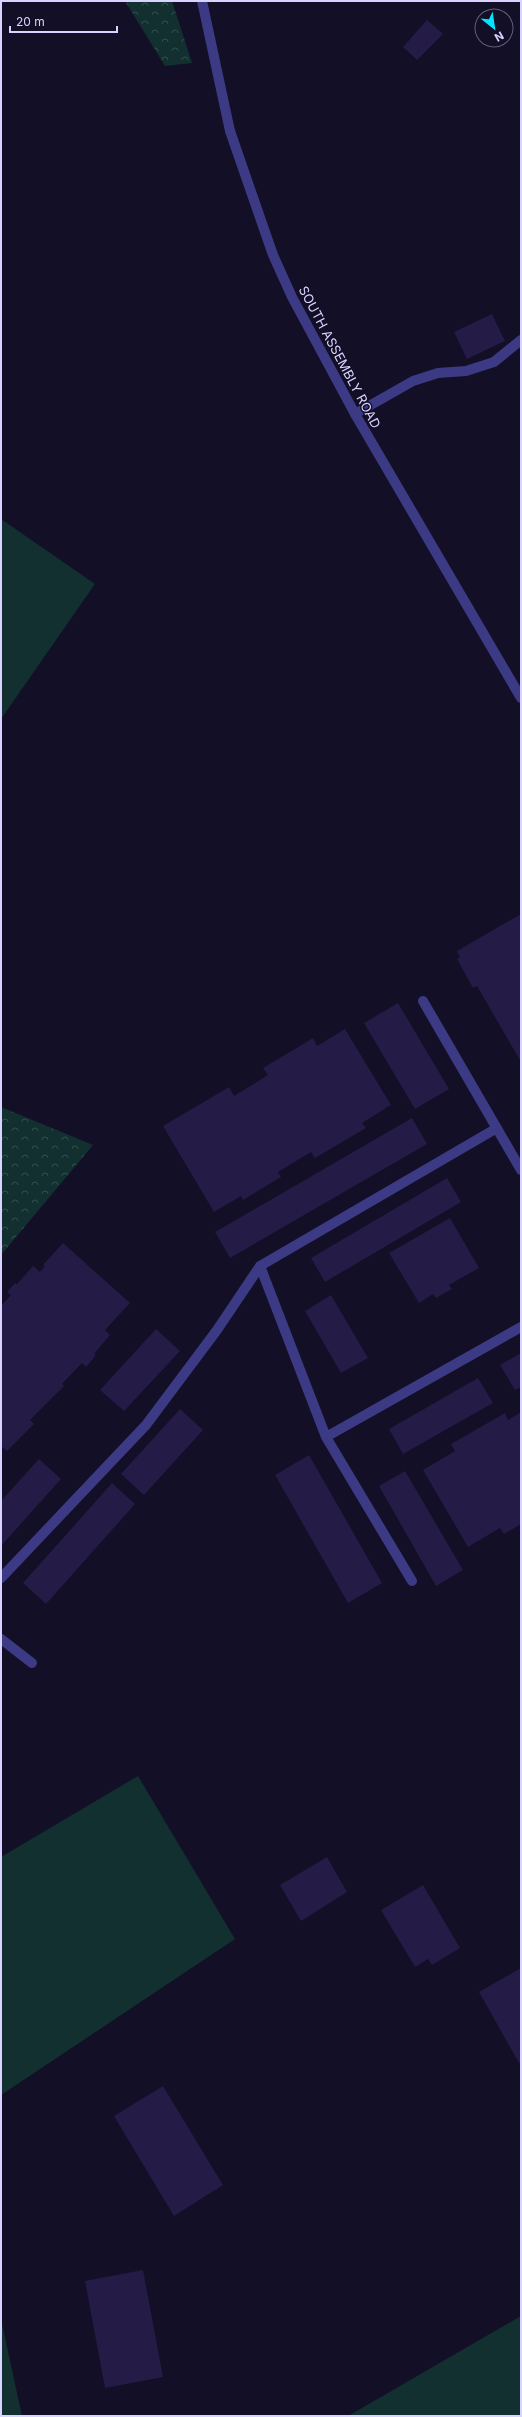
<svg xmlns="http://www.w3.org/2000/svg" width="522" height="2417" viewBox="0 0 522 2417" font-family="Inter,sans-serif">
<defs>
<pattern id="forest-crowns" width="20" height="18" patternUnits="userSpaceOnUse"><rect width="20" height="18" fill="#12302f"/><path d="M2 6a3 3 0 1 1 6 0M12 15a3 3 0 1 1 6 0" fill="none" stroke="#344d4e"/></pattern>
</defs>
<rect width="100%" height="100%" fill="#130f26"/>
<!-- green -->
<path fill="#12302f" d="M1,519l94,65 -94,135z
M138,1776l97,163 -234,156v-238z
M521,2316v100h-173z
M1,2319l21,97h-21z"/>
<!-- forest -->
<path fill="url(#forest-crowns)" d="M125,1h47l20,62 -27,3z
M1,1107l92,38 -92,110z"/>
<!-- building -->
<path fill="#241b47" d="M427,20l16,14 -26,26 -14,-13z
M492,314l13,27 -38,18 -13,-27z
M521,914v148l-44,-76 -4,2 -16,-29 3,-2 -3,-6z
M398,1003l51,86 -34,20 -51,-86z
M345,1029l46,76 -29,18 4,5 -51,30 -4,-6 -33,20 3,5 -38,23 -2,-4 -27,16 -51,-86 66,-39 5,9 34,-21 -5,-7 50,-30 4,8z
M412,1118l15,26 -197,114 -15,-26z
M447,1178l14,24 -136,80 -14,-24z
M450,1218l29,50 -30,17 3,4 -16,9 -3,-4 -14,9 -30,-50z
M63,1243l67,60 -25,27 5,5 -16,19 2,1 -10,12 -4,-4 -20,21 2,2 -34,34 4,4 -27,27 -6,-5v-140l10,-11 -4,-3 8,-9 2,1 16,-18 7,6 5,-6 -2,-1z
M331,1295l37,63 -27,15 -36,-62z
M156,1329l24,22 -56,60 -24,-21z
M521,1353v34l-6,3 -15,-25z
M478,1378l15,25 -90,51 -14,-25z
M180,1409l23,21 -59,65 -23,-21z
M521,1412v112l-17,10 -4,-6 -32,19 -45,-77 32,-19 -4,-7 54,-31 3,7z
M309,1455l73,128 -34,20 -73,-128z
M39,1459l22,20 -60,67v-45z
M405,1471l58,99 -27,16 -57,-100z
M112,1483l23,21 -89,100 -23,-21z
M327,1857l20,35 -46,29 -21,-36z
M423,1885l37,63 -28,17 -4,-6 -13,8 -34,-57z
M521,1968v94l-2,1 -40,-71z
M163,2086l60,99 -49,31 -60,-100z
M143,2270l20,107 -58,11 -20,-107z"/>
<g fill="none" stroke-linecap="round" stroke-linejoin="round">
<!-- service -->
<path stroke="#3d3a85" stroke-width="10" d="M355,414l58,-33 25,-8 28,-2 28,-9 27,-22
M423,1001l98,169
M260,1266l66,171
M1,1578l145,-153 71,-95 43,-64 237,-138
M412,1581l-86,-144 195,-110
M1,1639l31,24"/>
<!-- tertiary -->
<path stroke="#3d3a85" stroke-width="10" d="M202,1l28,130 43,124 19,42 63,117 166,284"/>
</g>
<g text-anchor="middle" stroke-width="3" stroke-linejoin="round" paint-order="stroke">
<!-- street labels -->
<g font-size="13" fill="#d9d4ff" stroke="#130f26">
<text transform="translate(340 357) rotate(62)" y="5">SOUTH ASSEMBLY ROAD</text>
</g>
</g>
<!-- border -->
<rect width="522" height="2417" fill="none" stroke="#d9d4ff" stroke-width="4"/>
<!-- north arrow -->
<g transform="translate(494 28) rotate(150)"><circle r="19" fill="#130f26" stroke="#625e7d"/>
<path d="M0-3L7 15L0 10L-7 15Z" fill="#00e5ff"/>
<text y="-6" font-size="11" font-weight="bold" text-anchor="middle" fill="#d9d4ff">N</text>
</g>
<!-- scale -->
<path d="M10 26v6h107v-6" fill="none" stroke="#d9d4ff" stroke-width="2"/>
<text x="16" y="26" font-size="12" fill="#d9d4ff" stroke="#130f26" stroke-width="3" paint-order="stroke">20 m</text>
</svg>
